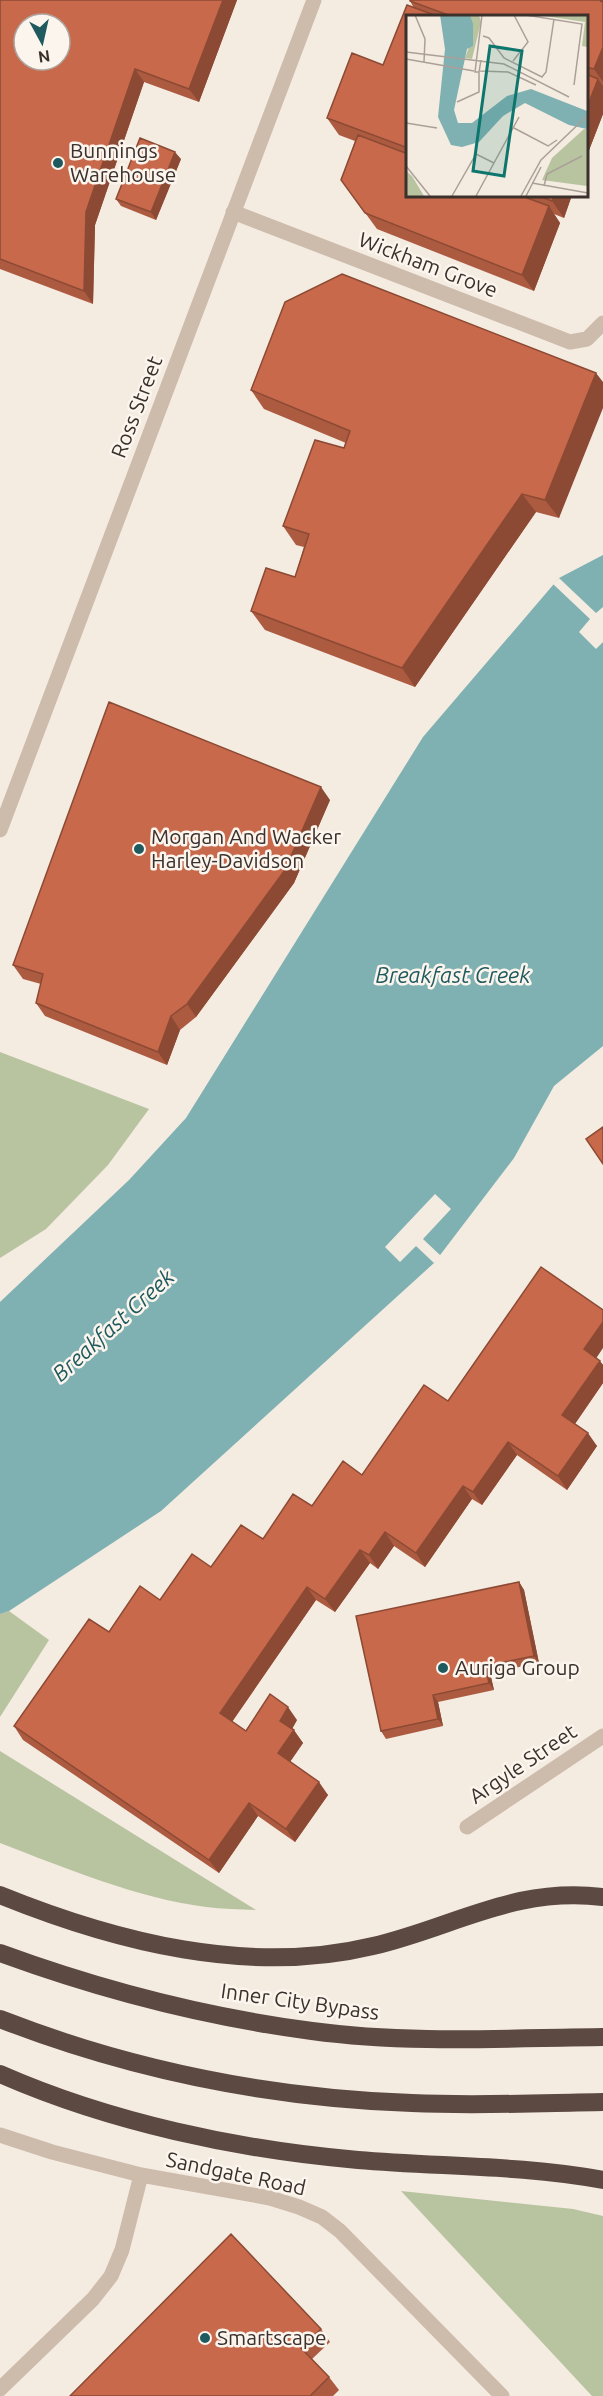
<svg xmlns="http://www.w3.org/2000/svg" width="603" height="2396" viewBox="0 0 603 2396" font-family="Ubuntu,sans-serif">
<rect width="100%" height="100%" fill="#f4ebe1"/>
<!-- green -->
<path fill="#b8c4a0" d="M0,1052l149,57 -41,56 -62,64 -46,29z
M9,1611l40,29 -49,77v-103z
M0,1751l256,159c-17,-1 -34,-1 -50,-3 -69,-9 -141,-39 -206,-64z
M401,2191l172,18 30,7v180h-11z"/>
<!-- water -->
<path fill="#7fb0b2" d="M603,555v491l-49,40 -40,72 -80,105 -273,248 -152,100 -9,3v-312l129,-122 57,-62 237,-381 136,-159z"/>
<!-- pier -->
<path fill="#f4ebe1" d="M559,578l37,35 7,-6v35l-7,7 -17,-17 11,-13 -37,-35z
M435,1194l16,15 -28,30 18,17 -7,7 -18,-17 -16,16 -15,-15z"/>
<g fill="none" stroke-linecap="round" stroke-linejoin="round">
<!-- minor -->
<path stroke="#cdbbac" stroke-width="15" d="M233,212l337,130 17,-3 16,-16
M0,830l314,-830
M467,1827l136,-91
M0,2135l52,17 89,23 129,23 29,9 23,10 18,14 162,165
M0,2389l93,-90 18,-23 11,-26 19,-75"/>
<!-- highway -->
<path stroke="#5c4a42" stroke-width="18" d="M0,1895c116,47 249,81 373,51 81,-19 142,-60 230,-49
M0,1953c101,37 205,64 312,78 96,13 195,7 291,6
M0,2019c131,51 271,79 412,84 64,3 128,0 191,-1
M0,2074c109,48 239,76 358,86 82,7 164,5 245,20"/>
</g>
<!-- wall -->
<path fill="#ac5a40" d="M0,0h237l-38,102 -55,-20 -49,143 -2,79 -93,-35z
M410,0h193v114l-17,44v-142h-178v179h164l-8,23 -10,-4 6,9 -26,68 -157,-62 -36,-49 14,-39 -16,-6 -12,-17 25,-65 31,12 24,-60 7,3 -4,-7z
M181,159l-25,61 -35,-14 -5,-7z
M596,373l-37,145 -23,-6 -121,175 -150,-57 -14,-19 44,-34 9,-30 -8,-2 -13,-19 61,-78 2,-5 -82,-34 -13,-19z
M330,800l-36,83 -98,134 -16,13 -13,35 -122,-49 -9,-13 5,-19 -18,-5 -10,-14z
M596,1358l7,7v18l-28,41 22,22 -30,44 -50,-35 -35,50 -10,-6 -47,68 -31,-21 -16,23 -8,-6 -35,49 -19,-12 -84,122 14,9 51,-11 -5,9 11,14 -13,19 38,33 -33,47 -37,-26 -39,57 -196,-133 -9,-14 95,-94 51,-32 51,-33 52,-28 99,-64 86,-74z
M519,1582l5,8 15,73 -49,10 4,17 -56,12 5,24 -57,13 -5,-8z
M321,2329l9,13 -18,17 17,18 10,13 -6,6h-263z"/>
<!-- shaded-wall -->
<path fill="#8c4a34" d="M223,0h14l-38,102 -10,-13z
M603,47v35l-9,-13z
M135,69l9,13 -49,143 -2,79 -9,-13 2,-79z
M598,79l5,7v28l-17,44v-48z
M175,152l6,7 -25,61 -5,-8z
M554,195h18l-8,23 -12,-17z
M549,206l11,17 -26,68 -12,-16z
M596,373l7,9v26l-44,110 -14,-18z
M522,494l14,18 -121,175 -13,-19z
M321,787l9,13 -36,83 -98,134 -9,-13z
M171,1016l9,14 -13,35 -9,-13z
M603,1322v26l-10,15 -9,-14z
M600,1361l3,4v18l-31,45 -10,-13z
M588,1433l9,13 -30,44 -9,-14z
M508,1442l9,13 -35,50 -9,-13z
M463,1486l9,13 -47,68 -9,-14z
M385,1532l9,14 -16,23 -9,-14z
M360,1550l10,13 -35,49 -10,-13z
M519,1582l5,8 15,73 -5,-7z
M307,1587l9,13 -87,126 -9,-13z
M485,1666l5,7 4,17 -5,-7z
M433,1695l5,7 5,24 -5,-7z
M288,1707l9,13 -8,14 -9,-13z
M294,1730l9,13 -16,23 -9,-13z
M319,1782l9,13 -33,47 -9,-13z
M249,1803l9,13 -39,57 -10,-13z"/>
<!-- building -->
<path fill="#c8694b" stroke="#8c4a34" stroke-width="1.5" fill-rule="evenodd" d="M0,0h223l-34,89 -54,-20 -49,143 -2,79 -84,-32zM24,24h36v36h-36z
M410,0h193v2l-3,-1 3,1v45l-9,22 -8,-2v-51h-135l-41,-15z
M407,5l30,11h-29v132l-81,-30 25,-65 31,12z
M586,74l12,5 -12,31z
M358,135l50,19v41h111l30,11 -27,69 -157,-62 -24,-33z
M140,138l35,14 -24,60 -35,-13z
M536,195h18l-2,6z
M342,274l254,99 -51,127 -23,-6 -120,174 -151,-57 15,-43 29,9 14,-43 -26,-8 32,-86 29,8 6,-17 -99,-41 34,-88z
M109,702l212,85 -36,83 -98,134 -16,12 -13,36 -122,-49 7,-29 -30,-9z
M603,1127v37l-17,-25z
M541,1267l62,43v12l-19,27 16,12 -38,54 26,18 -30,43 -50,-34 -35,50 -10,-6 -47,67 -31,-21 -16,23 -9,-5 -35,49 -18,-12 -87,126 26,18 24,-37 18,13 -8,14 14,9 -16,23 41,29 -33,47 -37,-26 -40,57 -195,-134 75,-107 20,13 31,-46 20,14 32,-46 19,13 30,-42 22,14 30,-45 19,12 31,-45 19,14 62,-90 24,16z
M519,1582l15,74 -49,10 4,17 -56,12 5,24 -57,12 -25,-115z
M231,2234l90,95 -20,19 28,29 -19,19h-240z"/>
<!-- markers -->
<g fill="#1f5a5e" stroke="#fbf5ee" stroke-width="2">
<circle cx="58" cy="163" r="6"/>
<circle cx="139" cy="849" r="6"/>
<circle cx="443" cy="1668" r="6"/>
<circle cx="205" cy="2338" r="6"/>
</g>
<g text-anchor="middle" stroke-width="5" stroke-linejoin="round" paint-order="stroke">
<!-- poi labels -->
<g font-size="21" fill="#3b302b" stroke="#fbf5ee" text-anchor="start">
<text x="70" y="158">Bunnings<tspan x="70" dy="24">Warehouse</tspan></text>
<text x="151" y="844">Morgan And Wacker<tspan x="151" dy="24">Harley-Davidson</tspan></text>
<text x="455" y="1675">Auriga Group</text>
<text x="217" y="2345">Smartscape</text>
</g>
<!-- street labels -->
<g font-size="21" fill="#3b302b" stroke="#fbf5ee">
<text transform="translate(428 265) rotate(21)" y="7">Wickham Grove</text>
<text transform="translate(137 407) rotate(-69)" y="7">Ross Street</text>
<text transform="translate(523 1764) rotate(-34)" y="7">Argyle Street</text>
<text transform="translate(300 2002) rotate(8)" y="7">Inner City Bypass</text>
<text transform="translate(236 2174) rotate(12)" y="7">Sandgate Road</text>
</g>
<!-- water labels -->
<g font-size="22" font-style="italic" fill="#1f5a5e" stroke="#fbf5ee">
<text x="453" y="983">Breakfast Creek</text>
<text transform="translate(113 1325) rotate(-42)" y="8">Breakfast Creek</text>
</g>
</g>
<!-- overview -->
<g transform="translate(406 15)">
<rect width="182" height="182" fill="#f4ebe1"/>
<path d="M64,0h9l2,7 -9,37 -7,-1 4,-11 4,-1zM132,0h49v32l-5,-1 3,-24zM178,114h3v57l-45,-6 10,-22zM0,156l6,5 12,20h-18z" fill="#b8c4a0"/>
<path d="M34,0h30l3,9v22l-6,3 -13,61 4,13h14l35,-27 24,-7 56,22v18l-18,-4 -44,-22 -22,13 -24,26 -17,5 -11,-2 -13,-28 7,-68z" fill="#7fb0b2"/>
<path fill="none" stroke="#aaa098" stroke-width="1.5" d="M9,0l10,24 -1,23M120,0l56,9 -8,61M77,21l6,2 15,20 38,19 4,-5 8,-53M0,37l98,12 65,33M0,44l68,12M75,45l-2,12h-4l7,-57M107,46l15,-19 -14,-27M74,56l28,1 28,13M51,87l22,-10v-20M0,108l31,5M108,113l34,18 9,-6M0,151l24,30M126,168l56,10M138,171l3,-12 35,-18M46,181l24,-42 18,9M70,181l43,-79M115,181l20,-36 47,-45M120,181l15,-29"/>
<path fill="#0f766e" fill-opacity="0.15" stroke="#0f766e" stroke-width="3" d="M84,31l32,5 -18,125 -31,-5z"/>
<rect width="182" height="182" fill="none" stroke="#3b302b" stroke-width="3"/>
</g>
<!-- north arrow -->
<g transform="translate(42 42) rotate(172)"><circle r="28" fill="#fbf5ee" stroke="#aea6a0" stroke-width="1.5"/>
<path d="M0-4.5L10 22L0 15L-10 22Z" fill="#1f5a5e"/>
<text y="-9" font-size="16" font-weight="bold" text-anchor="middle" fill="#3b302b">N</text>
</g>
</svg>
